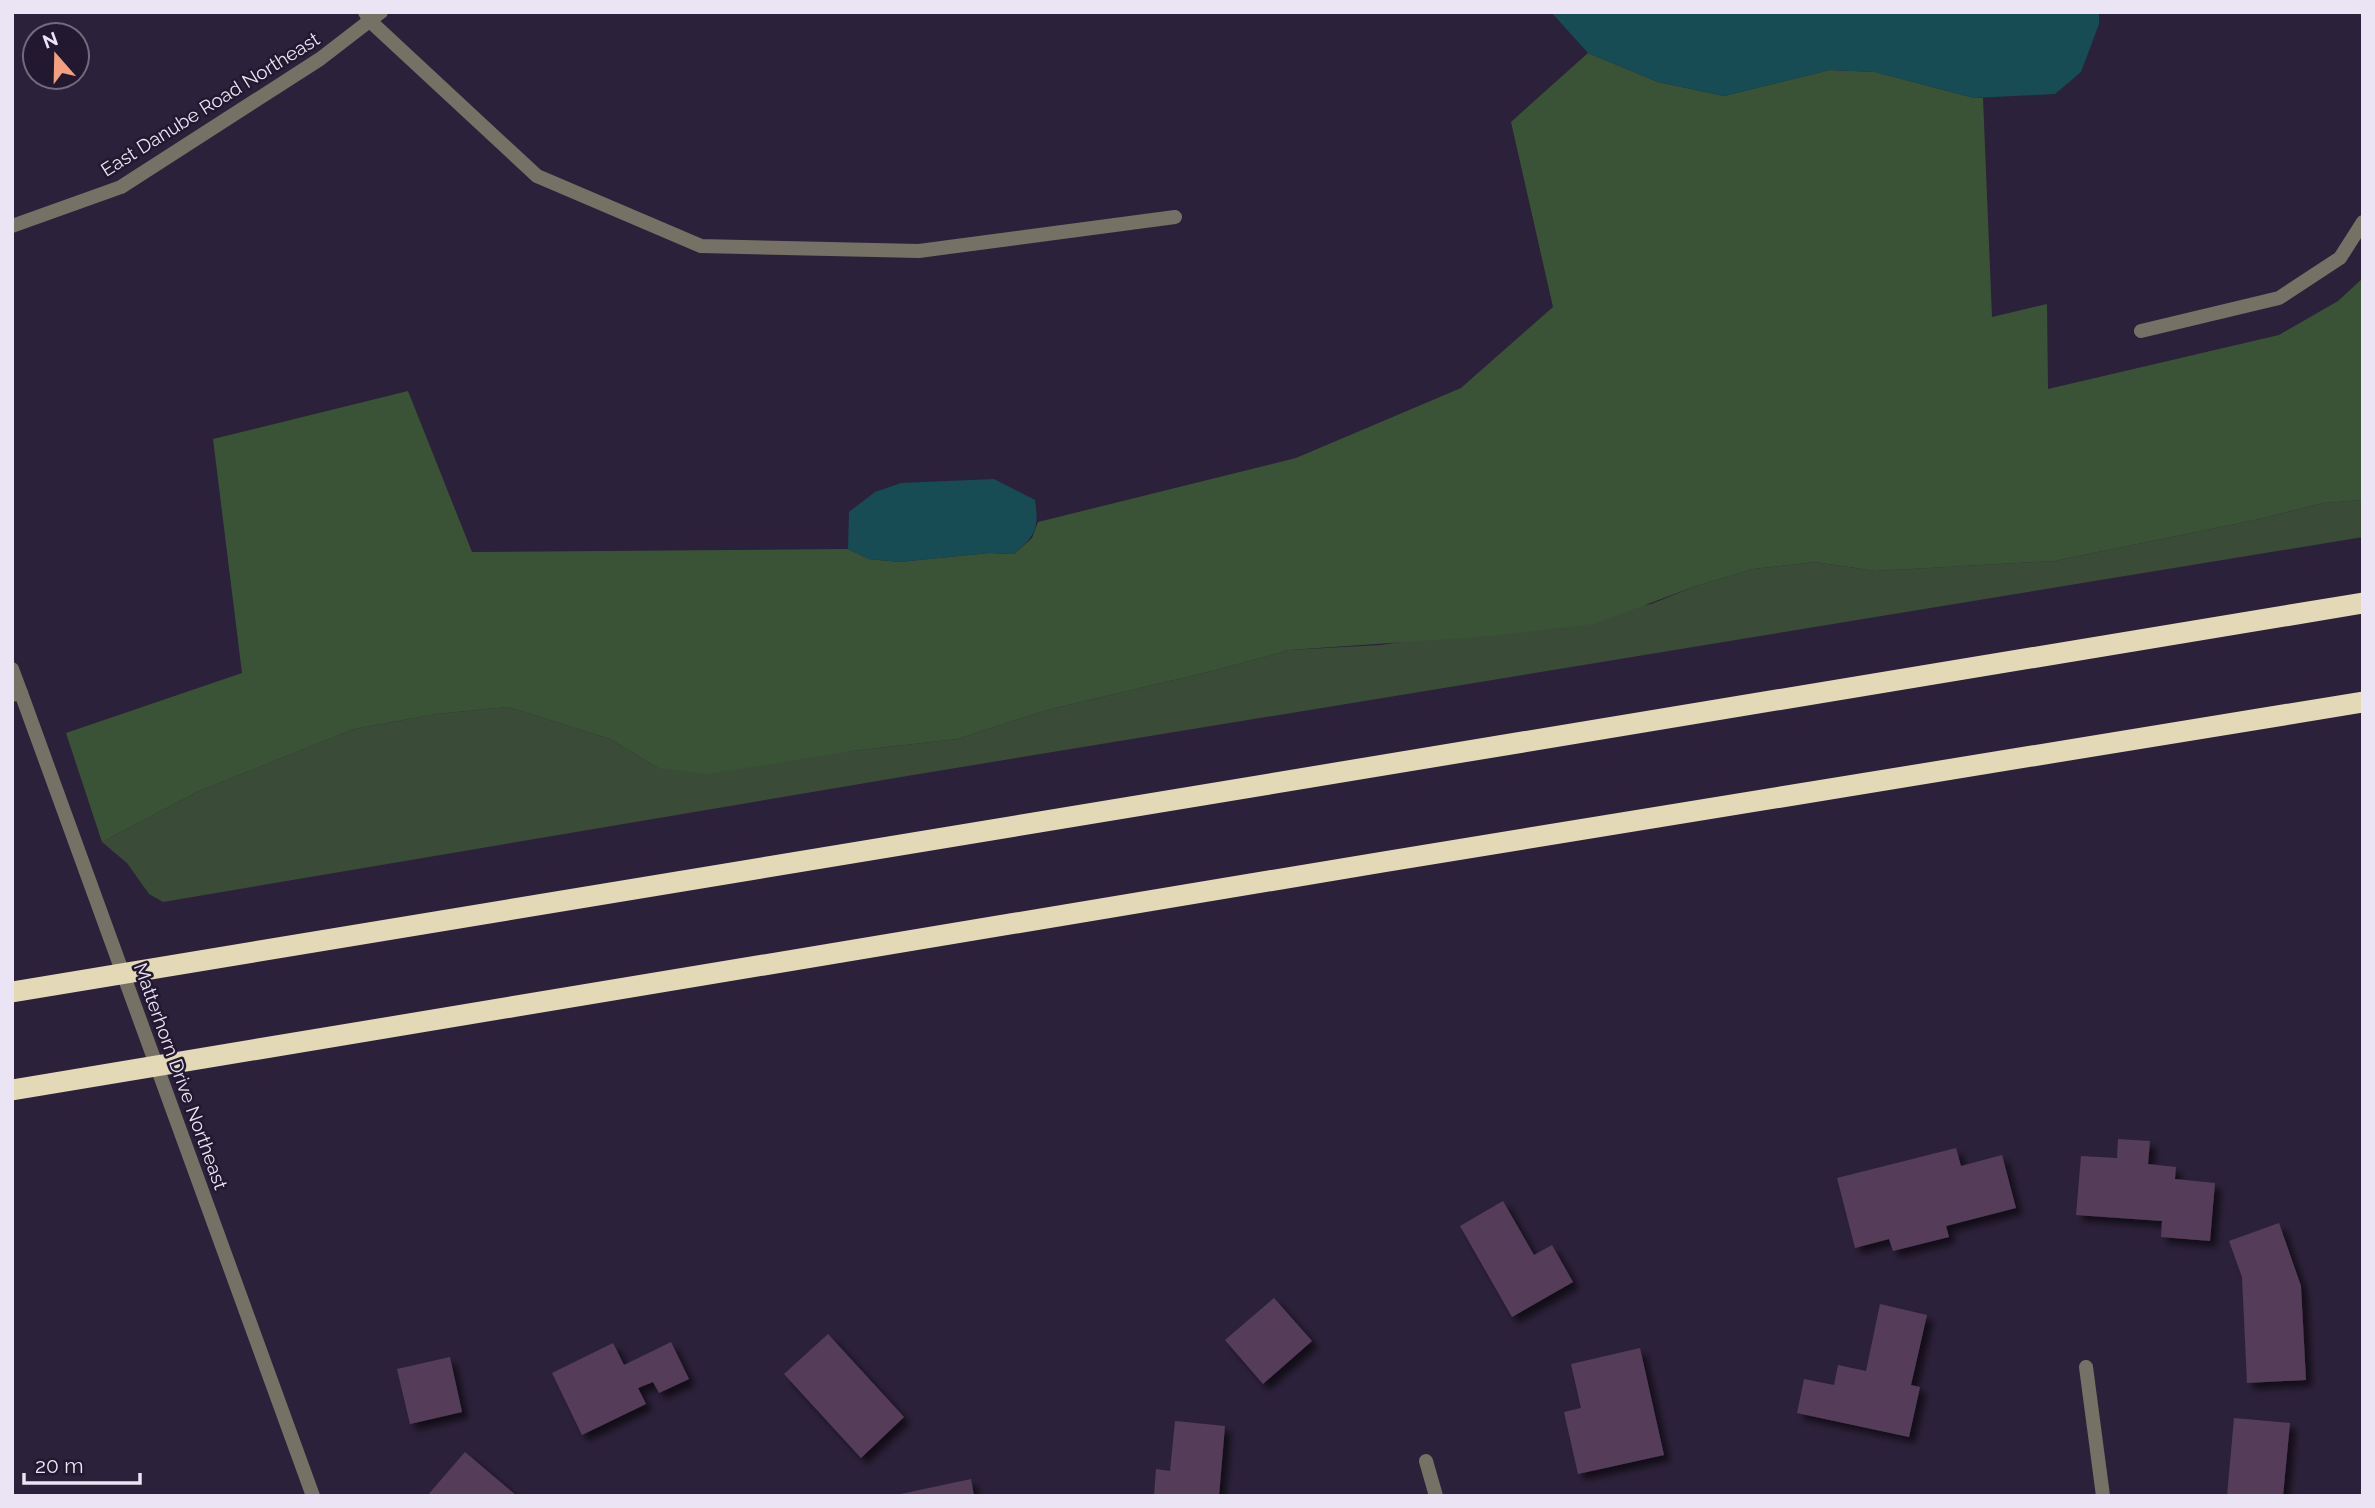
<svg xmlns="http://www.w3.org/2000/svg" width="2375" height="1508" viewBox="0 0 2375 1508" font-family="Raleway,sans-serif">
<defs>
<filter id="shadow"><feDropShadow dx="6" dy="6" stdDeviation="3.5" flood-color="#0009"/></filter>
</defs>
<rect width="100%" height="100%" fill="#2c213a"/>
<!-- green -->
<path fill="#3a4c37" d="M2363,500v37l-1456,239 -744,126 -14,-8 -22,-31 -25,-21 95,-50 157,-63 82,-15 72,-7 102,32 48,29 194,-17 105,-12 90,-29 165,-39 77,-21 92,-5 270,-41 45,-18 57,-17 62,-7 61,9 178,-10 201,-41 68,-17z"/>
<!-- forest -->
<path fill="#3a5337" d="M1588,53l70,29 66,14 106,-26 45,2 99,26h9l9,219 55,-13 1,85 231,-54 59,-34 25,-23v222l-40,3 -68,17 -201,41 -178,10 -61,-9 -62,7 -57,17 -102,38 -102,12 -203,14 -77,21 -165,39 -90,29 -105,12 -144,23 -50,-6 -48,-29 -102,-32 -72,7 -82,15 -157,63 -95,50 -36,-109 176,-60 -29,-234 195,-48 64,161 376,-3 21,10 30,3 90,-9 25,1 18,-16 6,-16 258,-64 165,-70 92,-81 -42,-185z"/>
<!-- water -->
<path fill="#174c54" d="M1551,12h548v12l-18,48 -26,22 -81,4 -99,-26 -45,-2 -106,26 -66,-14 -70,-29z
M994,479l41,21c4,29 1,35 -21,54l-25,-1 -90,9 -30,-3 -21,-10 1,-37 26,-20 26,-9z"/>
<!-- building -->
<path fill="#543d5a" filter="url(#shadow)" d="M2118,1139l32,2 -2,23 28,3 -1,12 40,4 -5,58 -49,-4 1,-16 -86,-6 5,-59 36,2z
M1956,1148l5,18 41,-11 14,53 -70,18 3,11 -56,14 -4,-12 -34,9 -18,-70z
M1503,1201l31,54 18,-10 21,37 -61,35 -52,-91z
M2279,1223l22,63 5,94 -59,3 -5,-106 -13,-36z
M1274,1298l38,43 -49,43 -38,-44z
M1880,1304l47,11 -16,70 9,2 -11,50 -112,-24 7,-34 30,6 4,-20 28,6z
M828,1334l76,83 -43,41 -77,-84z
M671,1342l18,37 -30,14 -6,-11 -15,6 8,16 -64,31 -30,-62 61,-30 11,22z
M1640,1348l24,107 -86,19 -14,-62 17,-4 -10,-44z
M450,1357l12,55 -52,12 -13,-55z
M2234,1418l56,5 -7,73h-56z
M1175,1421l50,5 -6,70h-65l2,-27 14,2z
M465,1452l52,44h-90z
M971,1479l3,17h-78v-1z"/>
<g fill="none" stroke-linecap="round" stroke-linejoin="round">
<!-- minor -->
<path stroke="#757164" stroke-width="14" d="M365,12l5,9 167,155 164,70 218,5 256,-34
M12,226l109,-39 199,-128 61,-47
M2141,331l138,-33 61,-40 23,-36
M21,693l292,803
M2086,1367l17,129
M1426,1461l10,35"/>
<!-- tertiary -->
<path stroke="#757164" stroke-width="14" d="M12,669l9,24 -9,2"/>
<!-- motorway -->
<path stroke="#e4d9b7" stroke-width="21" d="M12,992l2351,-389
M12,1090l1371,-228 980,-160"/>
</g>
<g text-anchor="middle" stroke-width="5" stroke-linejoin="round" paint-order="stroke">
<!-- street labels -->
<g font-size="19" fill="#eae4f4" stroke="#22182f">
<text transform="translate(210 104) rotate(-32)" y="7">East Danube Road Northeast</text>
<text transform="translate(181 1076) rotate(70)" y="7">Matterhorn Drive Northeast</text>
</g>
</g>
<!-- border -->
<rect width="2375" height="1508" fill="none" stroke="#eae4f4" stroke-width="28"/>
<!-- north arrow -->
<g transform="translate(56 56) rotate(340)"><circle r="33" fill="#22182f" stroke="#726a7e" stroke-width="2"/>
<path d="M0-5L12 26L0 18L-12 26Z" fill="#f2a07f"/>
<text y="-10" font-size="19" font-weight="bold" text-anchor="middle" fill="#eae4f4">N</text>
</g>
<!-- scale -->
<path d="M24 1473v10h116v-10" fill="none" stroke="#eae4f4" stroke-width="3.5"/>
<text x="35" y="1473" font-size="21" fill="#eae4f4" stroke="#22182f" stroke-width="5" paint-order="stroke">20 m</text>
</svg>
